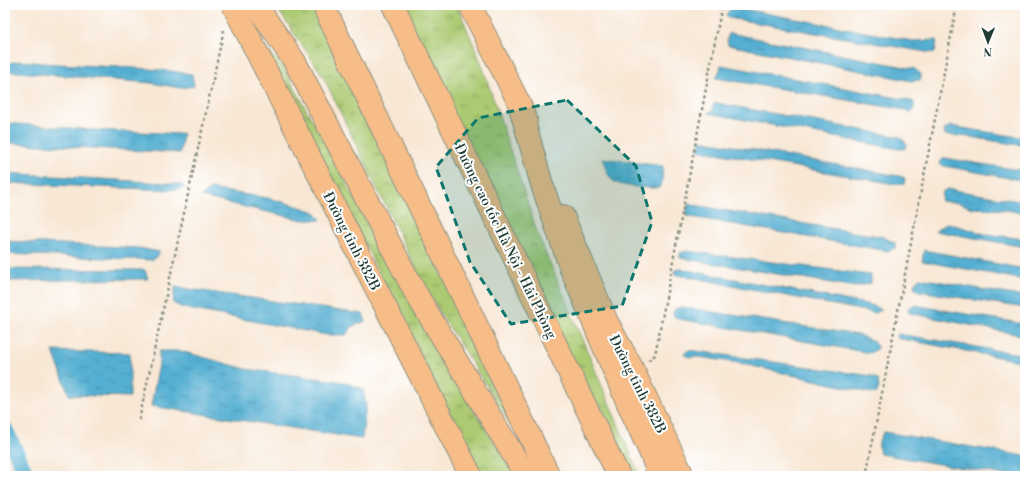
<svg xmlns="http://www.w3.org/2000/svg" width="1030" height="481" viewBox="0 0 1030 481" font-family="'Libre Bodoni',serif">
<defs>
<pattern id="grass-tufts" width="24" height="20" patternUnits="userSpaceOnUse"><rect width="24" height="20" fill="#abca72"/><path d="M3 7l-1-3M5 7V3M7 7l1-3M15 17l-1-3M17 17v-4M19 17l1-3" fill="none" stroke="#8ba55e"/></pattern>
<pattern id="water-ripples" width="26" height="14" patternUnits="userSpaceOnUse"><rect width="26" height="14" fill="#55afd2"/><path d="M2 4q2-2 4 0t4 0M15 11q2-2 4 0t4 0" fill="none" stroke="#4690ab"/></pattern>
</defs>
<rect width="100%" height="100%" fill="#fff"/>
<filter id="ink" filterUnits="userSpaceOnUse"><feTurbulence type="fractalNoise" baseFrequency=".025" numOctaves="2"/><feDisplacementMap in="SourceGraphic" scale="8" xChannelSelector="R" yChannelSelector="G"/><feConvolveMatrix kernelMatrix="1 2 1 2 8 2 1 2 1" color-interpolation-filters="sRGB"/></filter>
<filter id="wash" filterUnits="userSpaceOnUse"><feTurbulence type="fractalNoise" baseFrequency=".012" numOctaves="4" result="noise"/><feDisplacementMap in="SourceGraphic" scale="16" xChannelSelector="R" yChannelSelector="G"/><feGaussianBlur stdDeviation="0.9" result="paint"/><feColorMatrix in="noise" values="0 0 0 0 0 0 0 0 0 0 0 0 0 0 0 0 0 1.4 0 .05"/><feComposite in="paint" operator="in"/></filter>
<g filter="url(#wash)">
<rect width="100%" height="100%" fill="#f8e7d4"/>
<!-- grass -->
<path fill="url(#grass-tufts)" stroke="#658453" d="M275,5h39l204,430 -74,-116 -25,-44 -96,-199z
M396,5h61l25,60 56,170 102,241h-17z
M265,46l17,19 167,306 54,85 11,20h-25l-8,-1z"/>
<!-- water -->
<path fill="url(#water-ripples)" stroke="#3a7683" d="M733,7l180,34 24,-1 -2,13 -9,-1 -197,-34 -3,-3 2,-3z
M729,33l186,36 6,5v6l-9,1 -184,-36 -1,-6z
M20,61c57,6 116,4 172,13l2,12 -13,2 -30,-5 -146,-12v-4l4,-4z
M721,65l182,34 11,3v6l-4,5 -4,-3 -190,-32 4,-8z
M716,103l184,34 7,7 -2,5h-7l-190,-36 5,-3v-5z
M5,123l89,7 89,4 -3,19 -175,-10z
M950,126l75,12v8l-55,-9 -25,-2 -1,-5z
M700,140l199,36 6,2 -1,6h-9l-197,-34z
M602,158l61,8 -1,17 -3,5c-9,0 -40,-1 -46,-7 -6,-6 -8,-15 -11,-23z
M944,158l81,13v10l-81,-15 -5,-3z
M5,173l175,11 5,4 -16,2 -164,-7z
M210,189l58,9 29,8 18,6 6,8h-18l-102,-23z
M948,189l77,13v12l-18,-4 -34,-2 -14,-5 -18,-2 1,-9z
M688,204l195,33 12,6v5l-7,3 -202,-35z
M947,223l38,11 40,5v8l-90,-16z
M5,241l134,7 21,4 -7,8 -147,-6 -1,1z
M924,250l101,19v11l-103,-19z
M687,251l184,24v8l-15,4 -176,-29v-5z
M5,269l140,1 3,9 -143,2z
M681,269l190,36 11,5 -7,3 -201,-39 1,-4z
M920,278l105,19v11l-106,-17 -5,-4 1,-5z
M175,287l188,27 3,7 -13,5 -7,9h-19l-144,-27 -10,-5z
M914,305l111,19v12l-116,-23 -1,-5z
M681,307l178,28 14,6 5,7 -8,5 -191,-34 -5,-3 -1,-3 2,-4z
M898,334l127,21v7l-129,-24z
M689,350l183,26 6,4 1,8 -3,6 -137,-31 -40,-6h-10l-6,-3z
M53,351l77,2v44l-61,-2z
M159,351h22l65,18 98,13 19,7 3,17 -4,33 -211,-33 8,-43z
M884,432l141,24v20h-14l-131,-22c-2,-10 -2,-14 4,-22z"/>
<g fill="none" stroke-linecap="round" stroke-linejoin="round">
<!-- canal -->
<path stroke="#55afd2" stroke-width="16" d="M5,429l22,47"/>
</g>
</g>
<g filter="url(#ink)">
<g fill="none" stroke-linecap="round" stroke-linejoin="round">
<!-- primary casing -->
<g stroke="#8c9284" stroke-width="24">
<path id="primary" d="M233,5l6,12 232,459
M470,5l49,98 7,17
M563,216l44,106 25,46 51,108"/>
</g>
<!-- motorway casing -->
<g stroke="#8c9284" stroke-width="24">
<path id="motorway" d="M256,5l39,57 120,230 111,184
M323,5l226,471
M393,5l226,471
M519,103l23,82 29,84 58,137 22,48 8,22"/>
</g>
<!-- path -->
<path stroke="#8c9284" stroke-width="2.5" stroke-dasharray="3 3" stroke-linecap="butt" d="M648,360l4,-2 3,-3 67,-350
M139,420l85,-391
M866,476l91,-471"/>
<!-- primary -->
<use href="#primary" stroke="#f7bd88" stroke-width="22"/>
<!-- motorway -->
<use href="#motorway" stroke="#f7bd88" stroke-width="22"/>
</g>
</g>
<!-- marked area -->
<path fill="#0f766e" fill-opacity="0.2" stroke="#0f766e" stroke-width="3" stroke-dasharray="8 5" stroke-linejoin="round" d="M567,100l69,66 16,56 -30,84 -111,18 -41,-62 -34,-95 42,-49z"/>
<g text-anchor="middle" stroke-width="4" stroke-linejoin="round" paint-order="stroke">
<!-- street labels -->
<g font-size="14" fill="#1f3d34" stroke="#fff">
<text transform="translate(352 241) rotate(63)" y="5">Đường tỉnh 382B</text>
<text transform="translate(506 241) rotate(64)" y="5">Đường cao tốc Hà Nội - Hải Phòng</text>
<text transform="translate(638 384) rotate(63)" y="5">Đường tỉnh 382B</text>
</g>
</g>
<!-- margin -->
<rect width="1030" height="481" fill="none" stroke="#fff" stroke-width="20"/>
<!-- north arrow -->
<g transform="translate(988 42) rotate(181)" stroke="#ffffff" stroke-width="3" paint-order="stroke">
<path d="M0-3L7 15L0 10L-7 15Z" fill="#1f3d34"/>
<text y="-6" font-size="11" font-weight="bold" text-anchor="middle" fill="#1f3d34">N</text>
</g>
</svg>
